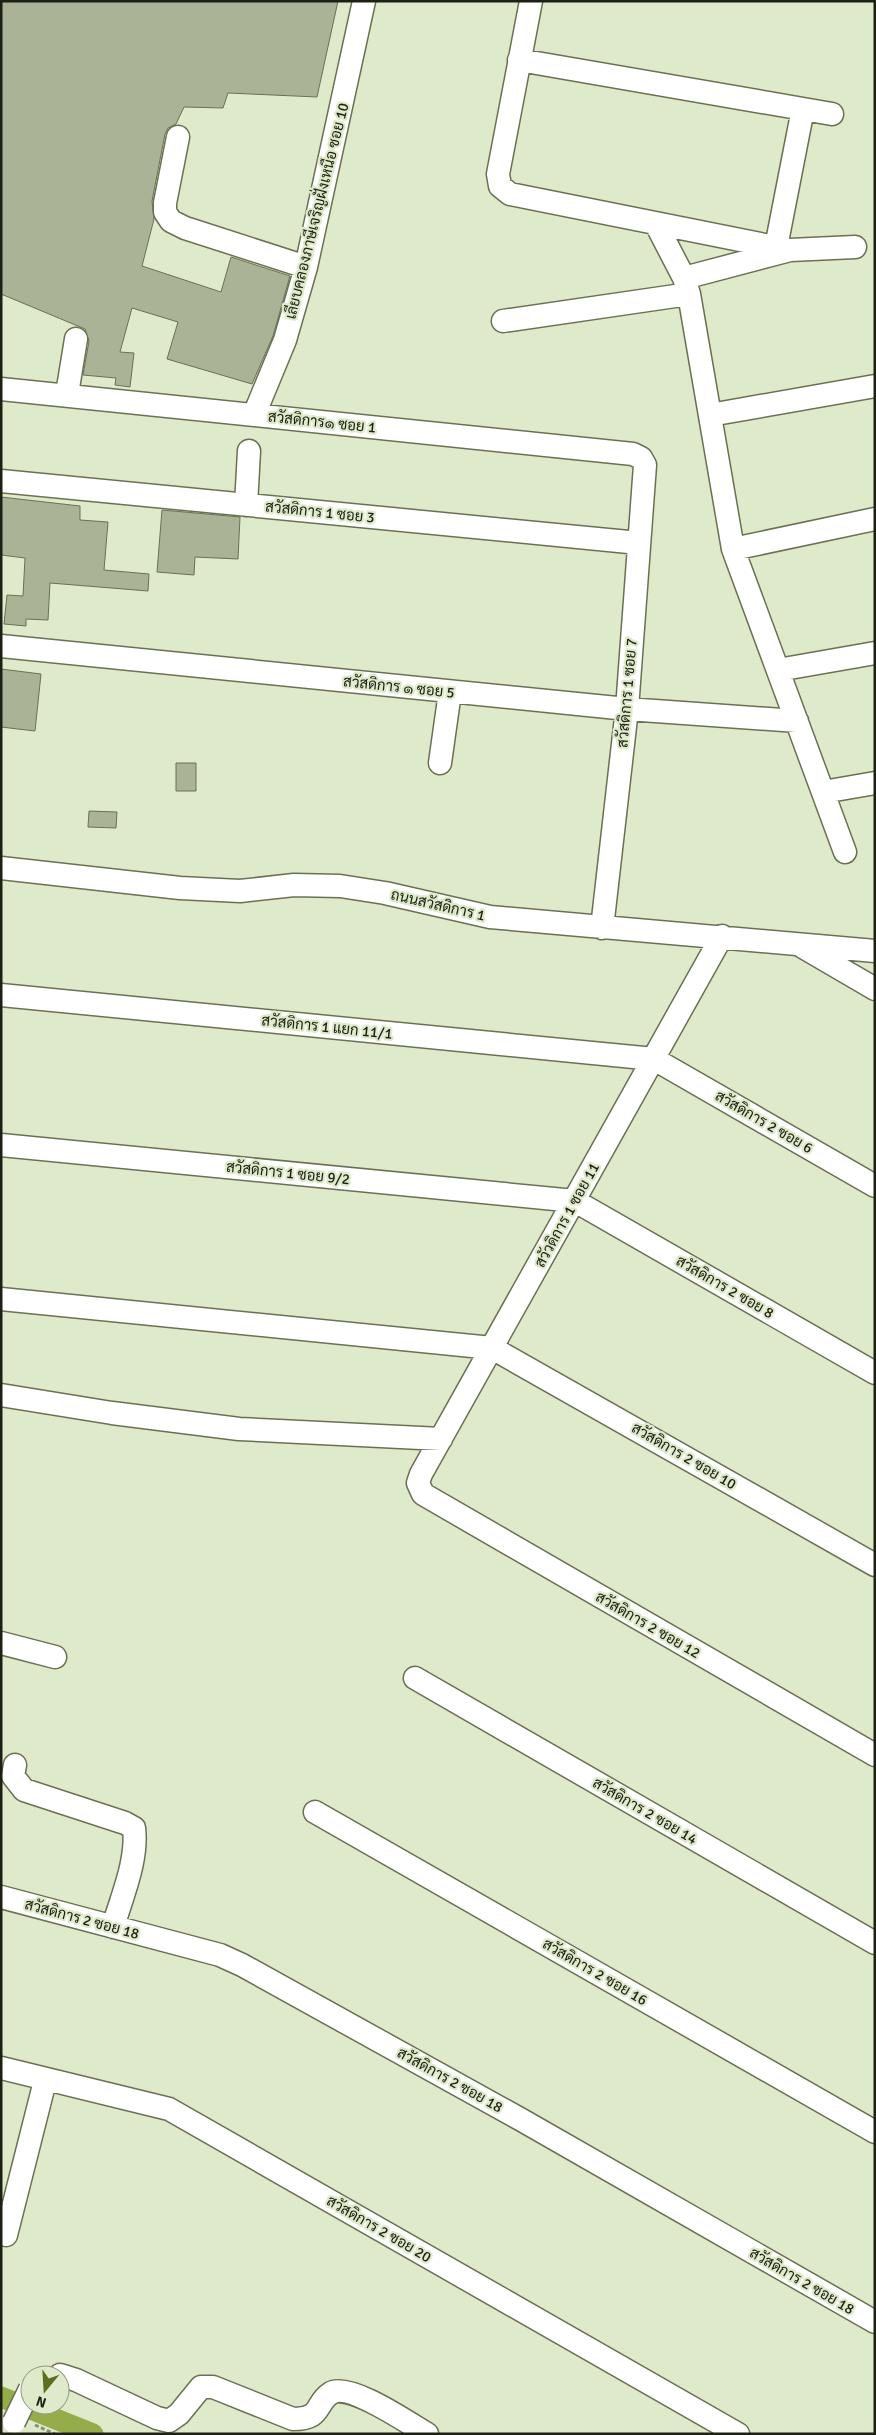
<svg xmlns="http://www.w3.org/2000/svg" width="876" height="2435" viewBox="0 0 876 2435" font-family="Signika,Sarabun,sans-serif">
<rect width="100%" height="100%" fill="#dfeaca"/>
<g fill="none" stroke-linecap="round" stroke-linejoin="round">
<!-- canal -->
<path stroke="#94ad4a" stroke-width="21" d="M1,2397l92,37"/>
</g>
<!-- building -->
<path fill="#aab395" stroke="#697155" d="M1,1h337l-21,96 -89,-4 -5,15 -39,-1 -8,17 -8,4 -3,6 -13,67 2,18 -12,47 79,26 10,-35 59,19 -17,60 -21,48 -85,-25 11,-37 -46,-14 -12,44 14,1 -4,34 -15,-2 1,-7 -33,-3 6,-34 -4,-12 -84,-35z
M1,497l79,9v14l28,2 -4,48 45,4 -1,17 -98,-8 -2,37 -22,-1v7l-22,-2 3,-29 16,1 2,-38 -24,-3z
M162,510l78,7 -2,42 -43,-2 -1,18 -37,-3z
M1,669l40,5 -6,57 -34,-4z
M176,763h20v28h-20z
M89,811l28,1 -1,16 -28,-1z"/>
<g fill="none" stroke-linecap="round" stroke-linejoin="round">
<!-- minor casing -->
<g stroke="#697155" stroke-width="25">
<path id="minor" d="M531,1l-33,173 2,12 10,8 280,56
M519,60l313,54
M178,137l-13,66v9l6,9 14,7 121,39
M656,224l28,54 5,16 44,255 112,303
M776,247l27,-138
M684,278l106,-28 65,-3
M503,321l186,-27
M1,389l632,65 8,4 4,7 -18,244 -25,219
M67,394l9,-55
M254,415l31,-75 21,-73 58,-266
M710,415l165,-29
M1,481l638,62
M246,505l3,-54
M733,549l142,-30
M1,646l626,63 170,12
M778,670l97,-17
M440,763l10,-71
M823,792l52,-9
M1,868l179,20 60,3 54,-6 46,1 45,7 105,24 385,34
M722,936l-301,538 -3,9 5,11 452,261
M803,947l72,42
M1,995l653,64 221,127
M1,1145l574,56 300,172
M1,1299l491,49 383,217
M1,1395l111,18 127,16 202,10
M1,1643l54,14
M415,1678l460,265
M15,1765l-2,11 11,14 101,33 9,5c4,32 -12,68 -21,99
M315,1812l560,320
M1,1897l219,58 22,10 278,154 355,203
M1,2068l168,41 569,325
M6,2235l39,-154
M60,2375l16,5 81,38 12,3 10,-7 22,-27h12l80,32c30,0 21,-15 38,-26 18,-11 79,31 96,41"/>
</g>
<!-- path -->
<path stroke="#888f78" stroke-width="3" stroke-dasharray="4 2.5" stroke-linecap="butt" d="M35,2425l20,9"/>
<!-- minor -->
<use href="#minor" stroke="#fff" stroke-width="22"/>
<!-- minor-bridge casing -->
<g stroke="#697155" stroke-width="25" stroke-linecap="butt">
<path id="minor-bridge" d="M14,2422l16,-33"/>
</g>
<!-- minor-bridge -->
<use href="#minor-bridge" stroke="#fff" stroke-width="22"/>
</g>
<g text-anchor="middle" stroke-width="4.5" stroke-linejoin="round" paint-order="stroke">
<!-- street labels -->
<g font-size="15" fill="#1d2115" stroke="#dfeaca">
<text transform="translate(317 211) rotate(-76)" y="5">เลียบคลองภาษีเจริญฝั่งเหนือ ซอย 10</text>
<text transform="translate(322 422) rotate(6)" y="5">สวัสดิการ๑ ซอย 1</text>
<text transform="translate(320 512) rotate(6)" y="5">สวัสดิการ 1 ซอย 3</text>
<text transform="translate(399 687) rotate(6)" y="5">สวัสดิการ ๑ ซอย 5</text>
<text transform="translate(627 693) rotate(-85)" y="5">สวัสดิการ 1 ซอย 7</text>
<text transform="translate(438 905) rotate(13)" y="5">ถนนสวัสดิการ 1</text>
<text transform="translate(327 1027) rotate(6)" y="5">สวัสดิการ 1 แยก 11/1</text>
<text transform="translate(764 1122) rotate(30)" y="5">สวัสดิการ 2 ซอย 6</text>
<text transform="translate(288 1173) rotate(6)" y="5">สวัสดิการ 1 ซอย 9/2</text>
<text transform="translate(567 1215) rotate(-61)" y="5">สวัวดิการ 1 ซอย 11</text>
<text transform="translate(725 1287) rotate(30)" y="5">สวัสดิการ 2 ซอย 8</text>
<text transform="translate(684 1456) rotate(30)" y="5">สวัสดิการ 2 ซอย 10</text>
<text transform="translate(648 1625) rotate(30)" y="5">สวัสดิการ 2 ซอย 12</text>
<text transform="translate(645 1811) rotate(30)" y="5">สวัสดิการ 2 ซอย 14</text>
<text transform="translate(82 1919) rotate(15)" y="5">สวัสดิการ 2 ซอย 18</text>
<text transform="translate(595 1972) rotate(30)" y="5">สวัสดิการ 2 ซอย 16</text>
<text transform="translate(450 2080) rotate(29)" y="5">สวัสดิการ 2 ซอย 18</text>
<text transform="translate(379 2229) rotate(30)" y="5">สวัสดิการ 2 ซอย 20</text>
<text transform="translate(802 2281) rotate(30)" y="5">สวัสดิการ 2 ซอย 18</text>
</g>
</g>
<!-- border -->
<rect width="876" height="2435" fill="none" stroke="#1d2115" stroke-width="5"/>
<!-- north arrow -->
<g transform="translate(45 2390) rotate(198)"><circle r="24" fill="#dfeaca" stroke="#919a82"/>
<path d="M0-4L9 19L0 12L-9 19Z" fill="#5c6f1d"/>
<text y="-8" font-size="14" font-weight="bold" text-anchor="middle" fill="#1d2115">N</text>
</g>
</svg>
